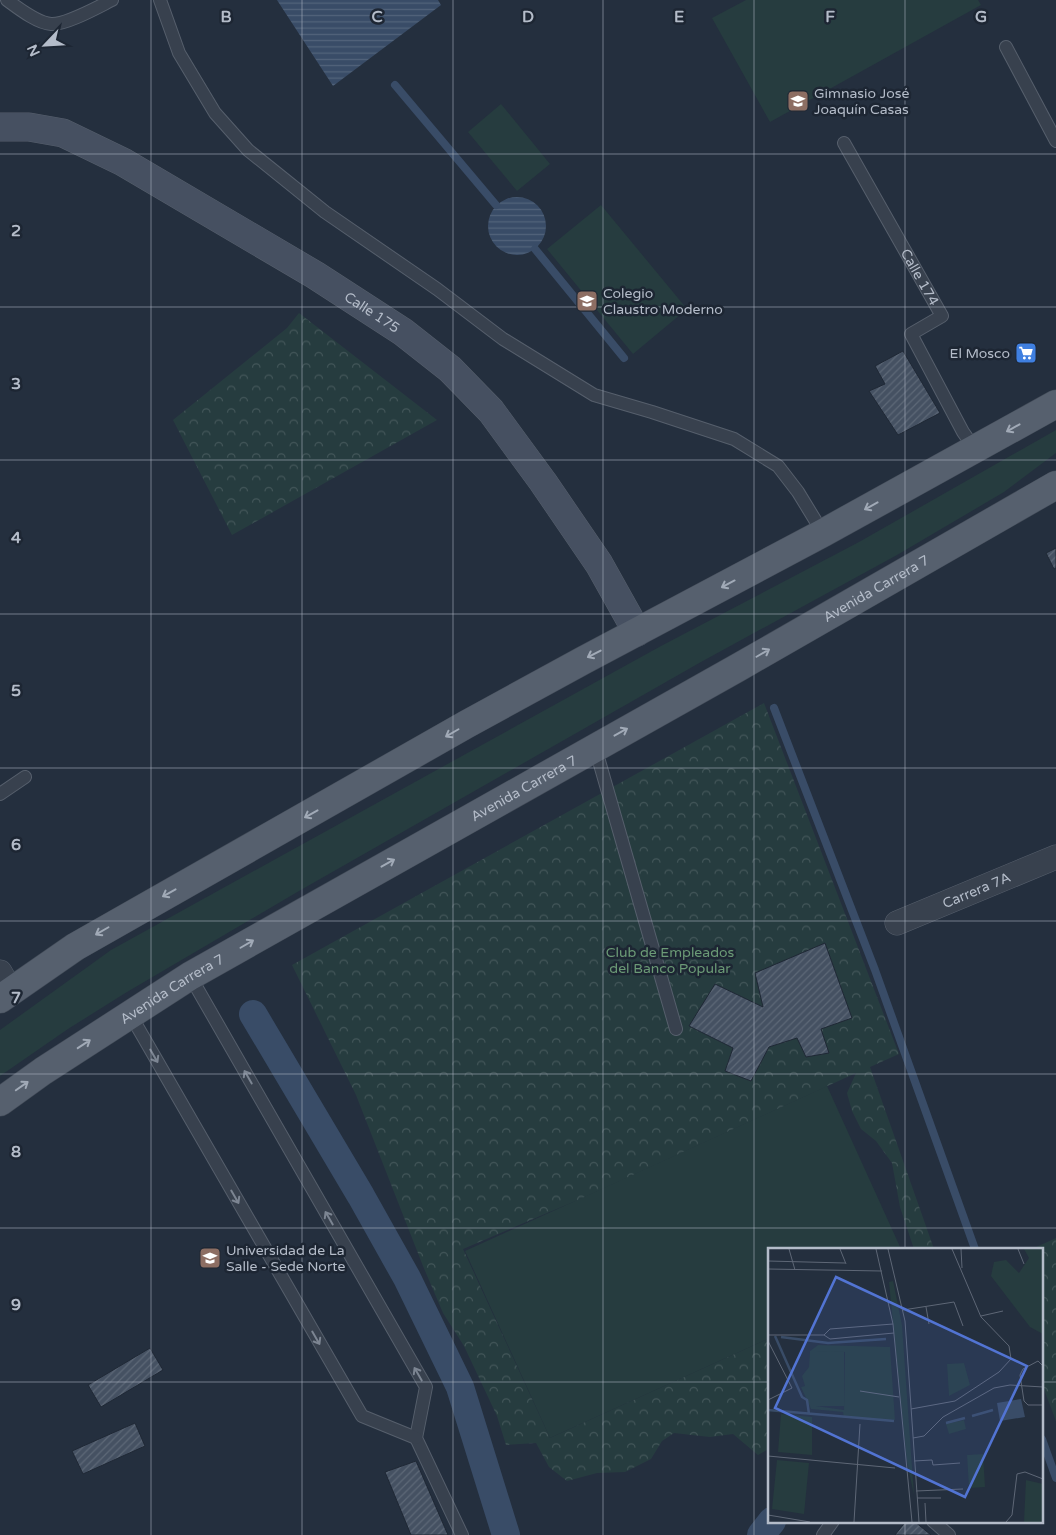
<svg xmlns="http://www.w3.org/2000/svg" width="1056" height="1535" viewBox="0 0 1056 1535" font-family="'Varela Round',sans-serif">
<defs>
<pattern id="forest-crowns" width="20" height="18" patternUnits="userSpaceOnUse" patternTransform="scale(1.25)"><rect width="20" height="18" fill="#263c3f"/><path d="M2 6a3 3 0 1 1 6 0M12 15a3 3 0 1 1 6 0" fill="none" stroke="#435659"/></pattern>
<pattern id="water-rules" width="6" height="5" patternUnits="userSpaceOnUse" patternTransform="scale(1.25)"><rect width="6" height="5" fill="#394c67"/><path d="M0 2.5h6" fill="none" stroke="#53647b"/></pattern>
<pattern id="building-hatch" width="6" height="6" patternUnits="userSpaceOnUse" patternTransform="scale(1.25)"><rect width="6" height="6" fill="#455162"/><path d="M-1 1l2-2M0 6l6-6M5 7l2-2" fill="none" stroke="#5d6877"/></pattern>
</defs>
<rect width="100%" height="100%" fill="#242f3e"/>
<!-- green -->
<path fill="#263c3f" d="M746,0h232l3,5 -211,117 -58,-104z
M501,104l49,60 -33,27 -49,-59z
M601,205l86,104 -54,45 -86,-105z
M1056,430v23l-52,39 -107,63 -196,107 -402,229 -172,101 -59,37 -68,47v-46l111,-80 550,-304 198,-104z
M827,1086l74,163h-131v89l-220,100 -85,-187z"/>
<!-- forest -->
<path fill="url(#forest-crowns)" d="M299,313l138,107 -205,115 -59,-115 114,-92z
M764,703l135,351 -29,13 64,182h-20l-14,-42 -8,-44 -16,-22 -15,-12 -9,-18 -5,-18 9,-20 -276,126 -117,50 87,189 220,-100v110l-12,7 -25,-21 -23,3 -36,-4 -12,8 -11,18 -26,13 -28,1 -30,8 -18,-14 -13,-24 -30,2 -9,-29 -33,-70 -21,-33 -20,-47 -67,-171 -64,-130z
M1056,1238v183l-14,-37v-135h-10z"/>
<!-- water -->
<path fill="url(#water-rules)" d="M277,0h161l3,5 -108,81z
M488 226a29 29 0 1 1 58 0a29 29 0 1 1-58 0Z"/>
<g fill="none" stroke-linecap="round" stroke-linejoin="round">
<!-- stream -->
<path stroke="#394c67" stroke-width="8" d="M395,85l101,120
M535,249l89,109
M774,708l101,262 100,279
M1042,1439l14,39"/>
<!-- canal -->
<path stroke="#394c67" stroke-width="28" d="M253,1014l108,182 46,82 53,109 46,148
M761,1535l11,-14"/>
</g>
<!-- building -->
<path fill="url(#building-hatch)" stroke="#1f2835" d="M903,351l37,62 -42,22 -29,-44 16,-7 -10,-18z
M1056,548v20l-2,1 -8,-16z
M825,943l27,75 -31,11 8,24 -23,4 -9,-19 -28,9 -18,34 -26,-10 8,-23 -44,-22 26,-42 48,23 -8,-34z
M150,1348l13,22 -62,37 -13,-22z
M135,1423l10,23 -62,28 -11,-23z
M416,1461l32,74h-37l-26,-63z
M906,1521h8l17,14h-36z"/>
<g fill="none" stroke-linecap="round" stroke-linejoin="round">
<!-- lane casing -->
<g stroke="#565f6c" stroke-width="14">
<g id="lane">
<path d="M7,0c11,8 30,23 44,24 15,1 47,-17 61,-24"/>
<path d="M160,0l19,53 36,60 33,37 77,62 112,77 66,50 91,56 58,17 82,27 44,27 20,26 25,41"/>
<path d="M1006,47l50,94"/>
<path id="s1" d="M844,143l98,173 -31,18 52,98 12,17"/>
<path d="M595,747l81,282"/>
<path d="M0,794l25,-17"/>
<path d="M190,976l236,411 -10,51 46,97"/>
<path d="M130,1014l232,402 54,22"/>
<path d="M933,1521l16,14"/>
<path d="M823,1535l10,-14"/>
</g>
</g>
<!-- street casing -->
<g stroke="#565f6c" stroke-width="25">
<g id="street">
<path id="s2" d="M897,923l159,-66"/>
<path d="M0,972l11,19"/>
</g>
</g>
<!-- secondary casing -->
<g stroke="#565f6c" stroke-width="29">
<g id="secondary">
<path id="s3" d="M0,127h29l34,6 60,29 192,113 88,57 47,37 41,42 52,71 56,82 38,68"/>
</g>
</g>
<!-- primary casing -->
<g stroke="#414a57" stroke-width="29">
<g id="primary">
<path d="M0,999l75,-52 392,-223 117,-64 239,-127 233,-129"/>
<path id="s4" d="M0,1102l43,-31 147,-95 549,-309 317,-182"/>
</g>
</g>
<!-- lane -->
<use href="#lane" stroke="#38414e" stroke-width="12"/>
<!-- street -->
<use href="#street" stroke="#38414e" stroke-width="24"/>
<!-- secondary -->
<use href="#secondary" stroke="#465061" stroke-width="28"/>
<!-- primary -->
<use href="#primary" stroke="#56606e" stroke-width="28"/>
</g>
<!-- one-way arrows -->
<defs><path id="oneway-shaft" d="M-6 0H5M1.5-3L5.5 0L1.5 3" fill="none" stroke-width="1.6" stroke-linecap="round" stroke-linejoin="round" transform="scale(1.25)"/></defs>
<g stroke="#a1aab7">
<use href="#oneway-shaft" transform="translate(1013 428) rotate(151)"/>
<use href="#oneway-shaft" transform="translate(871 506) rotate(151)"/>
<use href="#oneway-shaft" transform="translate(728 584) rotate(152)"/>
<use href="#oneway-shaft" transform="translate(763 653) rotate(-30)"/>
<use href="#oneway-shaft" transform="translate(594 654) rotate(153)"/>
<use href="#oneway-shaft" transform="translate(621 732) rotate(-29)"/>
<use href="#oneway-shaft" transform="translate(452 733) rotate(150)"/>
<use href="#oneway-shaft" transform="translate(311 814) rotate(151)"/>
<use href="#oneway-shaft" transform="translate(388 863) rotate(-29)"/>
<use href="#oneway-shaft" transform="translate(169 893) rotate(151)"/>
<use href="#oneway-shaft" transform="translate(102 931) rotate(150)"/>
<use href="#oneway-shaft" transform="translate(247 944) rotate(-30)"/>
<use href="#oneway-shaft" transform="translate(84 1044) rotate(-33)"/>
<use href="#oneway-shaft" transform="translate(22 1086) rotate(-35)"/>
</g>
<g stroke="#7c8592">
<use href="#oneway-shaft" transform="translate(154 1056) rotate(60)"/>
<use href="#oneway-shaft" transform="translate(248 1077) rotate(-120)"/>
<use href="#oneway-shaft" transform="translate(235 1197) rotate(60)"/>
<use href="#oneway-shaft" transform="translate(329 1218) rotate(-120)"/>
<use href="#oneway-shaft" transform="translate(316 1338) rotate(60)"/>
<use href="#oneway-shaft" transform="translate(418 1374) rotate(-120)"/>
</g>
<!-- grid -->
<path fill="none" stroke="#b4bcc9" stroke-width="1" stroke-opacity="0.55" d="M151,0v1535M302,0v1535M453,0v1535M603,0v1535M754,0v1535M905,0v1249M0,154h1056M0,307h1056M0,460h1056M0,614h1056M0,768h1056M0,921h1056M0,1074h1056M0,1228h1056M0,1382h770M1042,1382h14M905,1521v14"/>
<!-- icons -->
<defs>
<g id="school-square" transform="scale(1.125)"><rect x="-9" y="-9" width="18" height="18" rx="4" fill="#8d6e63" stroke="#1d2633"/><path d="M0-5L7-2L0 1L-7-2ZM-4 1L0 2.5L4 1V4Q0 6-4 4Z" fill="#fff"/></g>
<g id="supermarket-square" transform="scale(1.125)"><rect x="-9" y="-9" width="18" height="18" rx="4" fill="#3f7fe0" stroke="#1d2633"/><path d="M-6-5.5h2.5l.6 2H6L4.5 2H-2.5L-4.4-4H-6ZM-1.5 3.2a1.3 1.3 0 1 0 .1 0ZM3 3.2a1.3 1.3 0 1 0 .1 0Z" fill="#fff"/></g>
<g id="university-square" transform="scale(1.125)"><rect x="-9" y="-9" width="18" height="18" rx="4" fill="#8d6e63" stroke="#1d2633"/><path d="M0-5L7-2L0 1L-7-2ZM-4 1L0 2.5L4 1V4Q0 6-4 4Z" fill="#fff"/></g>
</defs>
<g fill-rule="evenodd">
<use href="#school-square" x="798" y="101"/>
<use href="#school-square" x="587" y="301"/>
<use href="#supermarket-square" x="1026" y="353"/>
<use href="#university-square" x="210" y="1258"/>
</g>
<g text-anchor="middle" stroke-width="5" stroke-linejoin="round" paint-order="stroke">
<!-- poi labels -->
<g font-size="14" fill="#b4bcc9" stroke="#1d2633" text-anchor="start">
<text x="814" y="98">Gimnasio José<tspan x="814" dy="16">Joaquín Casas</tspan></text>
<text x="603" y="298">Colegio<tspan x="603" dy="16">Claustro Moderno</tspan></text>
<text x="1010" y="358" text-anchor="end">El Mosco</text>
<text x="226" y="1255">Universidad de La<tspan x="226" dy="16">Salle - Sede Norte</tspan></text>
</g>
<!-- street labels -->
<g font-size="14" fill="#b4bcc9" stroke="#1d2633">
<text dy="5" stroke="none"><textPath href="#s1" startOffset="154">Calle 174</textPath></text>
<text dy="5" stroke="none"><textPath href="#s3" startOffset="421">Calle 175</textPath></text>
<text dy="5" stroke="none"><textPath href="#s4" startOffset="1016">Avenida Carrera 7</textPath></text>
<text dy="5" stroke="none"><textPath href="#s4" startOffset="611">Avenida Carrera 7</textPath></text>
<text dy="5" stroke="none"><textPath href="#s2" startOffset="86">Carrera 7A</textPath></text>
<text dy="5" stroke="none"><textPath href="#s4" startOffset="206">Avenida Carrera 7</textPath></text>
</g>
<!-- park labels -->
<g font-size="14" fill="#6b9a76" stroke="#1d2633">
<text x="670" y="957">Club de Empleados<tspan x="670" dy="16">del Banco Popular</tspan></text>
</g>
</g>
<!-- overview -->
<g transform="translate(768 1248)">
<rect width="275" height="275" fill="#242f3e"/>
<path d="M125,33l9,44 12,170 -7,-33 -18,-180zM48,103h28v55h-28zM196,172l2,9 -17,5 -3,-10zM215,206l2,33 -16,1 -2,-33z" fill="#263c3f"/>
<path d="M256,1h19v85l-13,-7 -39,-51 3,-14 12,-2 13,13 10,-15zM50,97l72,2 5,73 -51,-3 -1,-5 -32,-3 -10,-22 4,-1 -3,-10 7,-9 1,-16zM48,103l29,1 -1,58 -28,-4zM196,115l6,22 -21,11 -2,-32zM13,166l31,3v38l-34,-3zM9,212l32,3 -5,51 -32,-5zM258,232l17,4v38h-19z" fill="#263c3f" fill-rule="evenodd"/>
<path d="M253,151l4,18 -25,4 -3,-18z" fill="#394c67"/>
<path fill="none" stroke="#394c67" stroke-width="2.5" d="M7,88l27,61 5,3 2,14M13,89l47,6 58,-4M0,162l126,11M204,168l21,-6M178,175l19,-5"/>
<path fill="none" stroke="#5e6776" stroke-width="1" d="M21,1l6,21M72,1l6,15M108,1l17,75 19,198M120,1l17,72 14,201M193,1l1,19M250,1l6,15M0,13l77,2M0,21l114,2M158,59l3,17M135,62l51,-8 9,24M213,68l22,-5M0,87h56l6,4 64,-6M56,87l6,-6 63,-5M0,93l24,47 -24,12M275,118l-5,-5 -15,8 -3,6 4,26 4,4h15M92,143l39,6M143,161l44,-8 44,-29 12,-13 -2,-13 -28,-29 -29,-68M145,190l11,-2 19,-19 51,-29 16,-3 33,2M0,208l127,12M146,213l18,-1 1,5 27,-2M148,243l47,-2M149,250h24M157,255l1,19M0,267l42,7M86,274l6,-98M238,274l6,-7 5,-41 8,-2 18,7"/>
<path fill="#5274d3" fill-opacity="0.15" stroke="#5274d3" stroke-width="2.5" d="M68,29l191,89 -62,131 -190,-89z"/>
<rect width="275" height="275" fill="none" stroke="#b4bcc9" stroke-width="2.5"/>
</g>
<g font-size="16" text-anchor="middle" font-weight="bold" fill="#b4bcc9" stroke="#1d2633" stroke-width="5" stroke-linejoin="round" paint-order="stroke">
<text x="226" y="22">B</text>
<text x="377" y="22">C</text>
<text x="528" y="22">D</text>
<text x="679" y="22">E</text>
<text x="830" y="22">F</text>
<text x="981" y="22">G</text>
<text x="16" y="236">2</text>
<text x="16" y="389">3</text>
<text x="16" y="543">4</text>
<text x="16" y="696">5</text>
<text x="16" y="850">6</text>
<text x="16" y="1003">7</text>
<text x="16" y="1157">8</text>
<text x="16" y="1310">9</text>
</g>
<!-- north arrow -->
<g transform="translate(45 45) rotate(245)" stroke="#1d2633" stroke-width="4" paint-order="stroke">
<path d="M0-4L9 19L0 12L-9 19Z" fill="#b4bcc9"/>
<text y="-8" font-size="14" font-weight="bold" text-anchor="middle" fill="#b4bcc9">N</text>
</g>
</svg>
